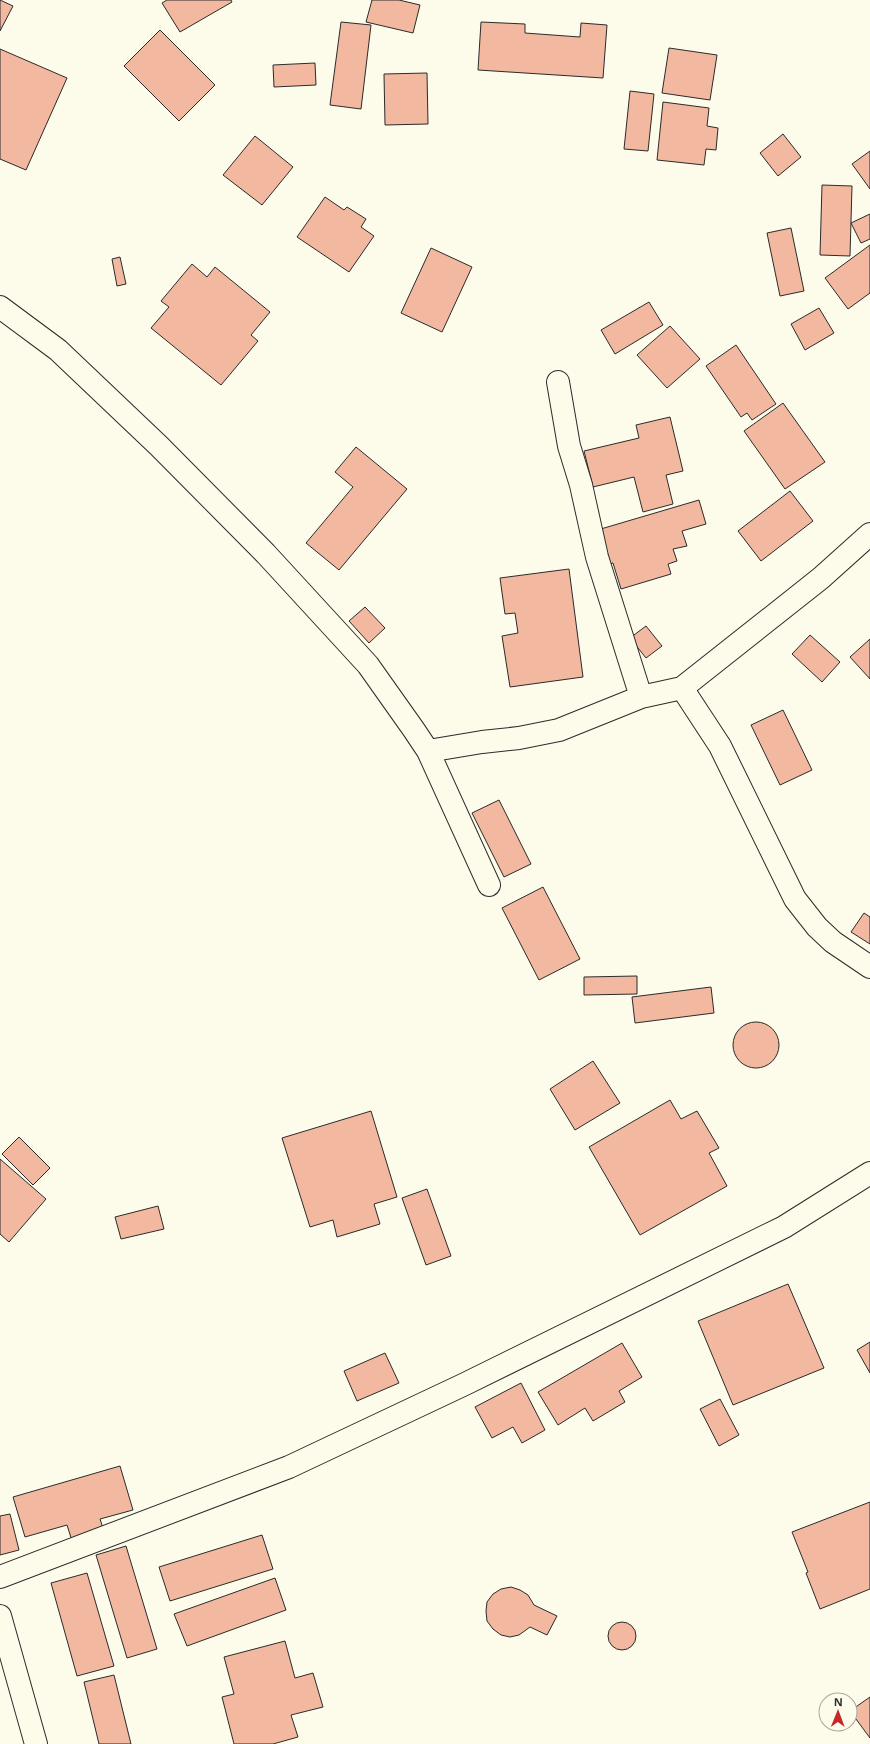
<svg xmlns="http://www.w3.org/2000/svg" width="870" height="1744" viewBox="0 0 870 1744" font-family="'Open Sans',sans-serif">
<rect width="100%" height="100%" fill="#fdfbea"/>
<!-- building -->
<path fill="#f2b8a0" stroke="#2b2b2b" d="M0,0l13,6 -13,25z
M167,0h64l1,2 -52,30 -18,-29z
M372,0h27l21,5 -7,28 -47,-11z
M341,22l30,3 -10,84 -31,-4z
M481,22l44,2v9l55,4 1,-14 26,2 -4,53 -125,-8z
M160,30l55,55 -36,36 -55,-55z
M669,48l48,7 -7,45 -48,-7z
M0,49l67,29 -41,92 -26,-11z
M315,63l1,22 -42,2 -1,-22z
M427,73l1,51 -43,1 -1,-51z
M630,91l24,3 -6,57 -24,-2z
M663,102l46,6 -2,18 11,2 -2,22 -10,-1 -2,16 -47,-5z
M783,134l18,23 -23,19 -18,-23z
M255,136l38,31 -31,38 -39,-30z
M870,151v38l-18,-25z
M822,185l30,1 -2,70 -30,-1z
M325,197l19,13 3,-3 19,12 -5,8 13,9 -25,36 -52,-35z
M870,214v25l-9,4 -10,-20z
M791,228l13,63 -24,5 -13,-63z
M870,245v48l-22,16 -23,-31z
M431,248l41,19 -30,65 -41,-19z
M120,257l6,27 -9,2 -5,-27z
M192,264l15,13 8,-10 55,45 -19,23 7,6 -37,44 -70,-57 18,-21 -8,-6z
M649,302l14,23 -48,29 -14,-24z
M819,308l15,25 -29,17 -14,-26z
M670,326l30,33 -33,29 -30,-33z
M736,345l40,59 -24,16 -5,-7 -6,4 -35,-51z
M783,403l42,59 -40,27 -41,-58z
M670,417l13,54 -17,4 7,29 -30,8 -9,-35 -41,10 -9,-36 55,-13 -3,-13z
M356,447l51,42 -68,81 -33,-27 47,-56 -18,-15z
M790,491l23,30 -52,40 -23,-30z
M699,500l7,24 -24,7 5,15 -14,3 4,12 -9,3 3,10 -50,15 -8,-26 -8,2 -11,-34z
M569,569l14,108 -73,10 -8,-51 16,-3 -3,-20 -10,1 -5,-36z
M365,607l20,21 -16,15 -20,-22z
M646,626l16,20 -16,12 -16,-20z
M810,635l30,27 -18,20 -30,-28z
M870,639v40l-20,-22z
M783,710l29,60 -32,15 -29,-60z
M499,800l32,64 -27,13 -32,-64z
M543,887l37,72 -41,21 -37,-72z
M864,913l6,4v27l-19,-12z
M637,976v18l-53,1v-18z
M711,987l3,26 -79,10 -3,-26z
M733 1045a23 23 0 1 1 46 0a23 23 0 1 1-46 0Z
M593,1061l27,42 -45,27 -25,-41z
M670,1100l11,19 16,-8 22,37 -10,5 18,33 -87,49 -51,-88z
M371,1111l26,86 -23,7 6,20 -43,13 -4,-17 -23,7 -28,-89z
M19,1137l31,31 -17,17 -31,-31z
M0,1159l46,40 -37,43 -9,-8z
M427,1189l24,67 -25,9 -24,-67z
M158,1206l6,23 -43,10 -6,-22z
M788,1284l36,84 -91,37 -35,-84z
M870,1342v31l-13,-23z
M622,1343l20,34 -23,14 6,11 -32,19 -8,-13 -27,17 -20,-33z
M385,1353l14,30 -42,18 -13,-30z
M521,1383l24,47 -23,13 -9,-16 -21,11 -17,-31z
M720,1399l19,36 -20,11 -19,-37z
M120,1466l13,44 -33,9 5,15 -32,10 -6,-19 -42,12 -12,-40z
M870,1502v87l-50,20 -14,-36 2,-1 -16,-40z
M10,1514l9,36 -19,5v-39z
M262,1535l11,34 -103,32 -11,-34z
M126,1546l31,103 -30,9 -31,-103z
M87,1573l27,93 -37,10 -26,-93z
M275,1578l11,32 -99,36 -13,-32z
M511,1587l9,3 8,5 6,10 23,11 -10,19 -17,-8 -11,8 -9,2 -9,-2 -8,-6 -6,-8 -1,-10 1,-9 6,-8 8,-5z
M608 1636a14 14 0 1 1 28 0a14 14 0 1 1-28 0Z
M285,1641l10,37 18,-5 10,34 -32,8 7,22 -25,7h-39l-12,-47 12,-3 -10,-37z
M114,1675l17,69h-32l-15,-62z
M870,1697v41l-20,-27z"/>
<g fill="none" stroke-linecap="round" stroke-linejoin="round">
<!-- minor casing -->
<g stroke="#2b2b2b" stroke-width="24">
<path id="minor" d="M0,307l58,43 101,96 107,108 102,111 46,65 14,21 61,134
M558,382l11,64 12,39 16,72 44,140
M682,688l38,58 75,153 22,28 16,15 37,25
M428,751l54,-9 37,-4 40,-8 82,-33 41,-9 139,-110 49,-44
M0,1577l289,-110 176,-83 319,-157 86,-54
M0,1616l36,128"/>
</g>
<!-- minor -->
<use href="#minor" stroke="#fdfbea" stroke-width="22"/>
</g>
<!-- north arrow -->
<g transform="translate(838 1712) rotate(1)"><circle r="19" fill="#fdfbea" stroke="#a9a89e"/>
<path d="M0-3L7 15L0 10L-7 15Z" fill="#c62828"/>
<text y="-6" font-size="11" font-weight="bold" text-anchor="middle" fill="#2b2b2b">N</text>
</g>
</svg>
